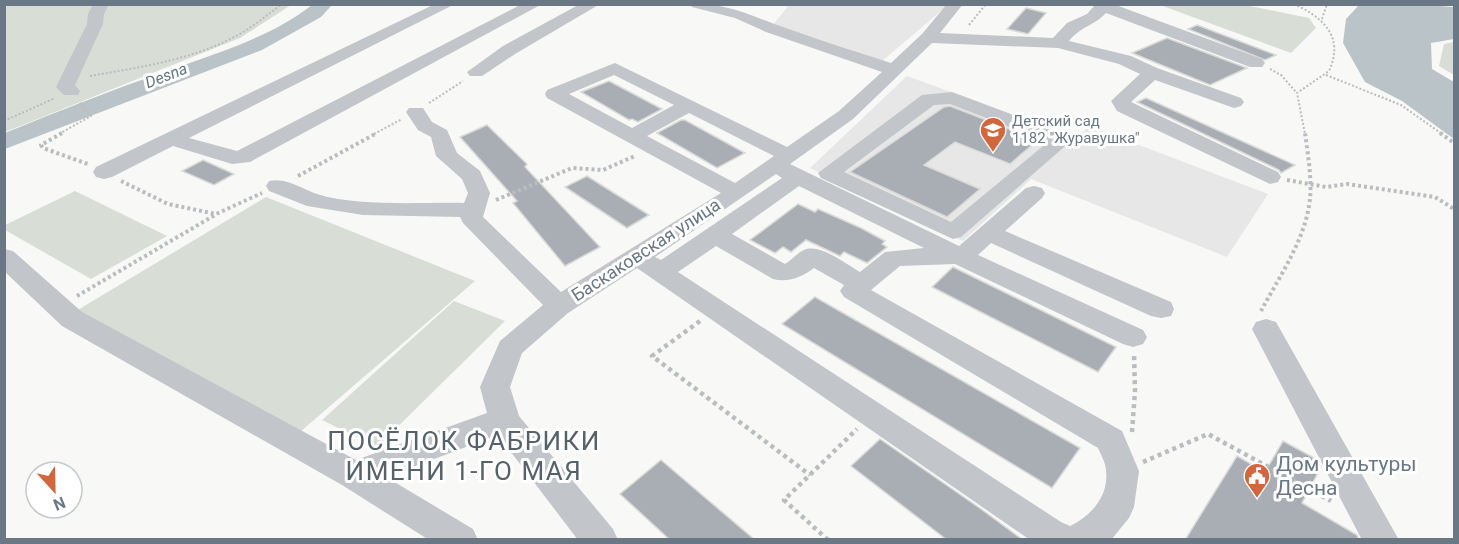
<svg xmlns="http://www.w3.org/2000/svg" width="1459" height="544" viewBox="0 0 1459 544" font-family="Roboto,sans-serif">
<rect width="100%" height="100%" fill="#f8f8f6"/>
<!-- built -->
<path fill="#e6e7e6" d="M789,5h159l-67,57 -109,-36z
M907,76l170,62 12,-12 179,68 -41,63 -196,-78 -68,62 -153,-73z"/>
<!-- green -->
<path fill="#d8ddd6" d="M5,5h286l-51,33 -235,94z
M1160,5h85l64,13 7,10 -25,25z
M1454,42v33l-15,-9 5,-22z
M75,191l92,45 -76,43 -86,-49v-5z
M266,197l209,84 -175,151 -224,-121z
M454,301l51,20 -128,126 -55,-27z"/>
<!-- water -->
<path fill="#bac3c8" d="M1408,4l46,3v32l-23,4 1,26 22,13v57l-52,-38 -37,-19 -22,-39 3,-24 13,-14z
M312,5h20l-11,12 -59,33 -257,99v-16c53,-22 107,-43 162,-62 49,-18 103,-33 145,-66z"/>
<!-- building -->
<path fill="#a8aeb4" stroke="#dadad8" stroke-width="1.5" d="M1026,8l20,5 -18,21 -21,-5z
M1197,25l79,30 -11,5 -77,-31z
M1167,38l80,30 -37,17 -78,-32z
M609,81l53,28 -24,13 -6,-3 -3,1 -48,-28z
M1146,98l149,67 -14,8 -2,-3 -142,-68z
M950,106l88,34 -28,24 -55,-22 -31,23 56,24 -33,28 -97,-45 94,-65z
M681,120h4l60,33 -28,15 -60,-35z
M487,125l40,39 -2,3 75,80 -35,19 -52,-63 4,-2 -57,-64z
M203,160l31,14 -20,11 -32,-14z
M587,176l62,39 -22,13 -62,-41z
M798,204l17,8 3,-3 43,19 24,13 -3,3 5,3 -20,16 -23,-11 -4,4 -34,-16 -15,12 -8,-5 -8,6 -25,-13z
M953,267l163,80 -18,25 -166,-85z
M815,297l265,151 -28,40 -270,-164z
M880,439l101,70 42,31h-76l-96,-74z
M1283,441l35,19 3,7 -19,36 55,32 2,5h-174l52,-84 28,16z
M661,460l94,80h-85l-50,-46z"/>
<g fill="none" stroke-linecap="round" stroke-linejoin="round">
<!-- path-far2 -->
<path stroke="#babdbf" stroke-width="2" stroke-dasharray="2 2" stroke-linecap="butt" d="M1294,4c28,13 51,32 35,67l-32,22 8,41
M1322,19l5,-15
M969,25l17,-21
M1270,69l11,6 16,18
M1326,75l75,30 41,29
M90,76c50,-9 102,-16 146,-40 17,-9 31,-21 46,-32
M429,103l34,-22
M4,121l51,-23
M59,134l32,-18 -12,-14
M374,134l28,-15"/>
<!-- path-far1 -->
<path stroke="#babdbf" stroke-width="4" stroke-dasharray="3 3" stroke-linecap="butt" d="M62,133l-21,12 2,3 45,16
M1440,133l14,10
M298,176l79,-43
M1287,180l39,7 21,-3 88,13 19,12
M121,181l47,23 48,10 46,-21
M496,200l76,-32 31,2 32,-14
M77,296l138,-81
M1261,311c17,-32 42,-68 48,-105 4,-23 -1,-50 -4,-73"/>
<!-- path -->
<path stroke="#babdbf" stroke-width="4.5" stroke-dasharray="4 4" stroke-linecap="butt" d="M700,321l-48,35 158,119
M1132,432l3,-41 -1,-38
M1143,462l65,-28 123,67
M828,540l-44,-40 73,-71"/>
<!-- minor -->
<path fill="#c2c5c9" fill-rule="evenodd" d="M93,4h16l-5,10 -1,10 -28,61 5,6 -2,4h-14l-8,-8 31,-63 1,-10z
M435,4h20l-266,134 48,13 285,-147h20l-292,158 -18,2 -59,-18 -61,31 -8,2 -8,-2 -3,-5 3,-5z
M580,4h20l-85,50 -33,22h-12l-3,-4 36,-26z
M690,4c41,0 53,9 90,22 36,13 74,25 111,37l31,-29 25,-30h16l-23,29 113,5 14,-15 20,-9 9,-10h17l149,55 3,4 -3,4h-12l-144,-54c-12,13 -25,13 -37,28l62,15 26,12 84,30 3,4 -3,4 -7,2 -79,-28 -24,22 147,70 3,5 -3,5 -8,2 -153,-73 -6,-10 29,-27 -21,-10 -61,-16 -126,-5 -79,76 -63,45 169,82 67,-58 8,-2 8,2 3,5 -3,5 -37,33 166,71 3,7 -3,7 -10,2 -10,-2 -160,-73 -13,12 165,75 4,7 -4,7 -10,3 -10,-3 -168,-80 -55,2 -29,24 251,141 17,40 -5,36 -5,11 -18,22h-81l-393,-272 -69,45 -46,40 -12,34 9,29 94,113 5,11h-40l-80,-105 -112,42 87,52 5,11h-49l-87,-55 -280,-159 -58,-55v-22l9,2 69,61 274,148 131,-47 -7,-26 20,-46 43,-36 -80,-82 -3,-6 -97,-2 -56,-9 -38,-15 -3,-5 3,-5c17,-4 33,8 48,13 40,13 104,8 147,9l4,-10 -6,-14 -26,-23 -5,-19 -13,-7 -12,-18 3,-4h14l9,14 15,8 10,23 23,18 10,22 -7,24 78,75 160,-99 -174,-95 -2,-4 2,-4 68,-27 172,84 52,-36 43,-39 -116,-40 -31,-14 -43,-11zM614,75l60,30 -42,23 -63,-34zM689,113l85,43 -39,27 -88,-47zM776,174l6,4 -121,82 -6,-3zM799,186l125,62 -39,4 -25,20c-14,-8 -40,-29 -56,-22 -7,3 -12,10 -19,14l-53,-30zM716,246l57,33c15,4 29,-2 41,-11l30,17 -4,6 4,6 254,151c3,7 8,15 8,23 3,25 -15,45 -36,55l-9,-4 -383,-250z
M952,92l117,44 3,4 -111,97 -8,2 -132,-61 -3,-5 104,-78zM950,104l98,38 -97,80 -107,-50 90,-67z
M1266,319l10,3 123,218h-37l-110,-211 4,-7z"/>
</g>
<!-- icons -->
<defs>
<g id="school-pin" transform="scale(1.35)"><path d="M0 17L-7.5 6A9.5 9.5 0 1 1 7.5 6Z" fill="#d2663c" stroke="#fff"/><path d="M0-5L7-2L0 1L-7-2ZM-4 1L0 2.5L4 1V4Q0 6-4 4Z" fill="#fff"/></g>
<g id="civic-pin" transform="scale(1.35)"><path d="M0 17L-7.5 6A9.5 9.5 0 1 1 7.5 6Z" fill="#d2663c" stroke="#fff"/><path d="M-.6-6.5H3V-4.5H.6V-3L4-1V1h2V6H-6V1h2V-1L-.6-3ZM-1.2 2.5V6h2.4V2.5Z" fill="#fff"/></g>
</defs>
<g fill-rule="evenodd">
<use href="#school-pin" x="993" y="130"/>
<use href="#civic-pin" x="1257" y="476"/>
</g>
<g text-anchor="middle" stroke-width="6" stroke-linejoin="round" paint-order="stroke">
<!-- far-poi labels -->
<g font-size="15" fill="#6a7784" stroke="#fff" text-anchor="start">
<text x="1012" y="126">Детский сад<tspan x="1012" dy="17">1182 "Журавушка"</tspan></text>
</g>
<!-- far-water labels -->
<g font-size="16" font-style="italic" fill="#66777f" stroke="#fff">
<text transform="translate(166 75) rotate(-21)" y="6">Desna</text>
</g>
<!-- street labels -->
<g font-size="18" fill="#6a7784" stroke="#fff">
<text transform="translate(646 250) rotate(-33)" y="6">Баскаковская улица</text>
</g>
<!-- near-poi labels -->
<g font-size="21" fill="#6a7784" stroke="#fff" text-anchor="start">
<text x="1276" y="471">Дом культуры<tspan x="1276" dy="24">Десна</tspan></text>
</g>
<!-- near-quarter labels -->
<g font-size="26" letter-spacing="1.5" fill="#57616a" stroke="#fff">
<text x="464" y="450">ПОСЁЛОК ФАБРИКИ<tspan x="464" dy="30">ИМЕНИ 1-ГО МАЯ</tspan></text>
</g>
</g>
<!-- border -->
<rect width="1459" height="544" fill="none" stroke="#6a7784" stroke-width="12"/>
<!-- north arrow -->
<g transform="translate(54 490) rotate(158)"><circle r="28" fill="#ffffff" stroke="#c3c9ce" stroke-width="1.5"/>
<path d="M0-4.5L10 22L0 15L-10 22Z" fill="#d2663c"/>
<text y="-9" font-size="16" font-weight="bold" text-anchor="middle" fill="#6a7784">N</text>
</g>
</svg>
